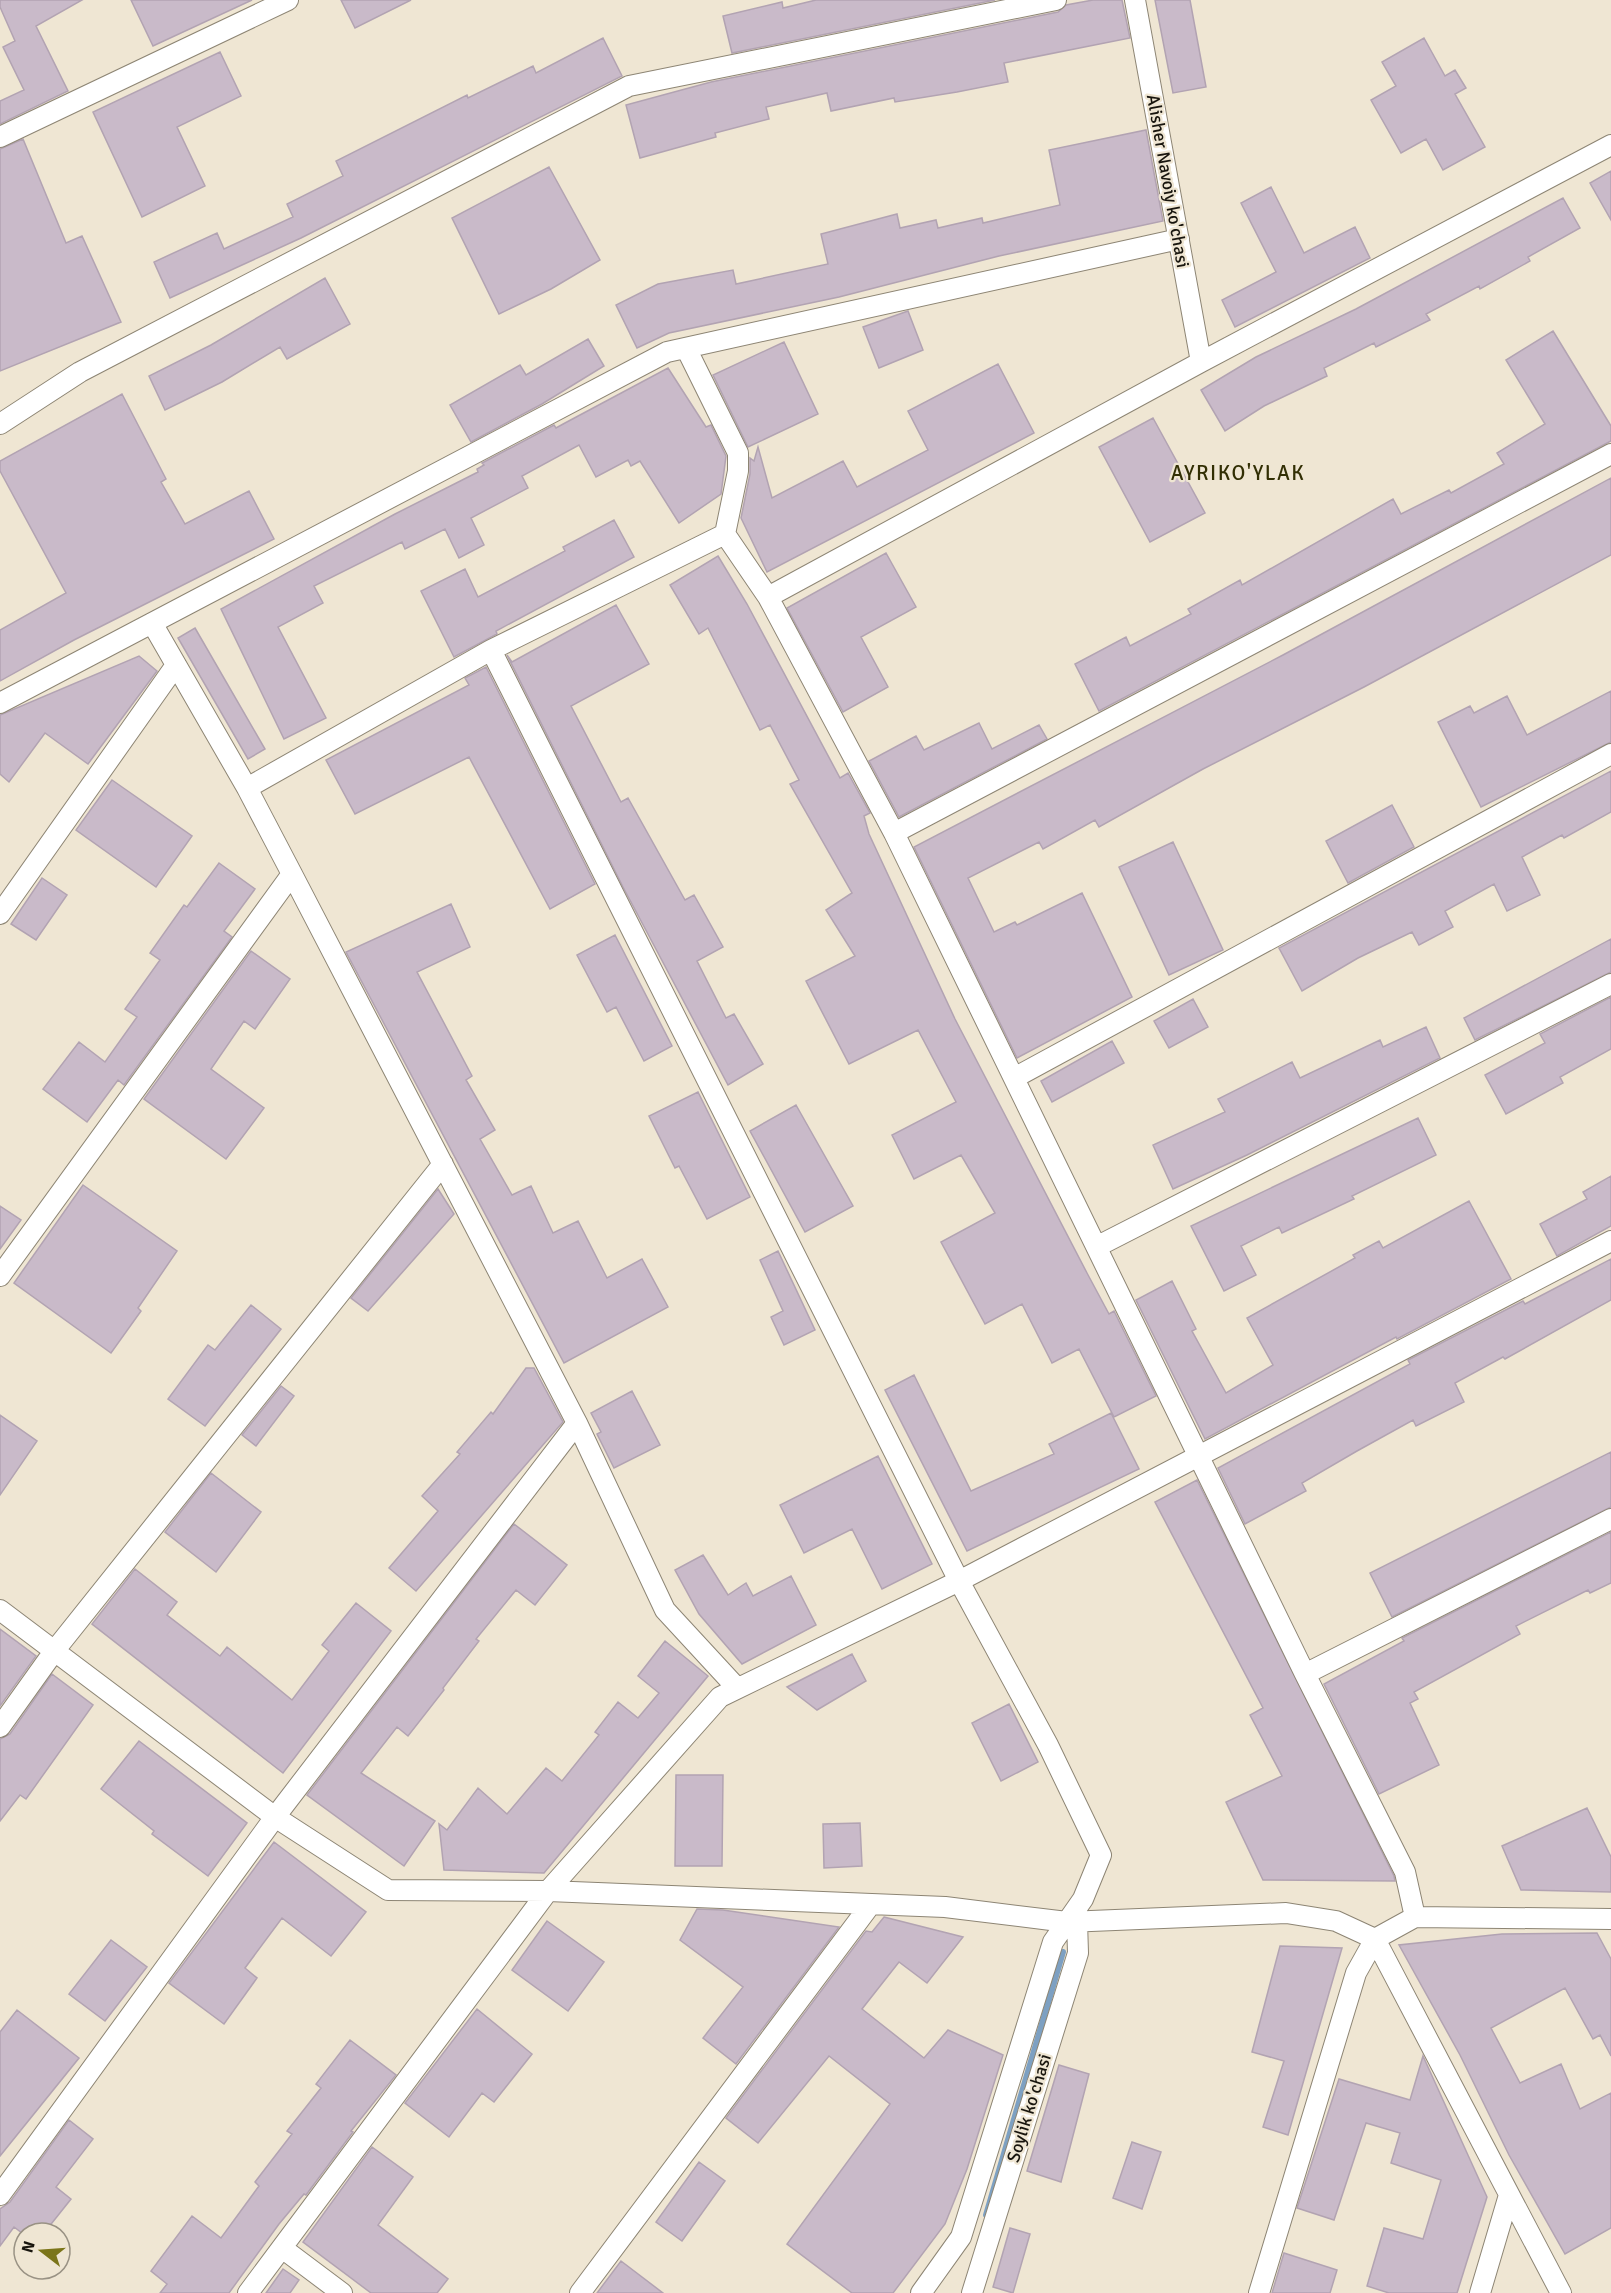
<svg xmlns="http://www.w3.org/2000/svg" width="1611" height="2293" viewBox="0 0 1611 2293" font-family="Signika,sans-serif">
<rect width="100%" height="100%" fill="#efe6d3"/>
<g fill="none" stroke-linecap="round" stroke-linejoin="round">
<!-- stream -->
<path stroke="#7da0c2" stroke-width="6" d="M986,2215l77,-263"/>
</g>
<!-- building -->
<path fill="#c9bac9" stroke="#b2a3b2" stroke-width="1.5" d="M0,0h82l-46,26 32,65 -68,33v-23l24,-11 -21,-43 12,-6 -15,-34z
M131,0h121l-99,46z
M341,0h70l-56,28z
M816,0h179l-263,53 -9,-37 59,-14 1,6z
M1093,0h29l8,38 -126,25 4,19 -51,10 -62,10 -1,-4 -63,13 -4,-18 -61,14 3,12 -54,14 1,4 -76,21 -14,-53 85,-23 347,-70 8,-7z
M1155,0h35l16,87 -33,6z
M603,38l19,38 -321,162 -131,60 -16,-36 63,-29 7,16 69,-32 -6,-13 56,-28 -7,-15 131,-66 1,3 65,-32 3,7z
M1424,38l21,38 10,-6 11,18 -11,6 30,53 -42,23 -17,-31 -25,14 -30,-53 25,-14 -14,-24z
M220,52l21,44 -64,31 28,59 -63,31 -49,-105z
M1146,130l17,91 -164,35 -160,41 -170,36 -32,15 -21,-43 42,-21 75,-14 3,14 92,-20 -7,-30 76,-20 3,14 36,-8 2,8 44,-10 1,5 77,-18 -11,-55z
M23,139l43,104 16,-7 39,86 -121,49v-222z
M549,167l51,93 -49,29 -52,25 -47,-96z
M1611,171v49l-21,-37z
M1271,187l33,66 51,-26 15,31 -135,69 -13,-27 54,-28 -35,-69z
M1563,198l17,30 -52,29 2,4 -50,28 -1,-3 -53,28 4,6 -54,27 -2,-4 -50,25 3,8 -63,30 -39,25 -24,-41 55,-33 100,-48z
M325,278l25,46 -63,35 -7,-12 -58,35 -57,28 -16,-34 62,-31z
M908,311l15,39 -44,18 -16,-41z
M1553,331l58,95v15l-512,270 -24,-47 51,-27 4,9 61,-32 -3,-5 52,-29 2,5 151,-86 8,15 48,-24 2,3 53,-29 -7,-11 48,-29 -39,-64z
M588,339l16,27 -62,38 -71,38 -21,-37 70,-40 6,10z
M784,342l34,72 -70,33 -35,-72z
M998,364l36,69 -267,139 -26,-54 9,-44v-16l4,3 4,-14 14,51 71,-37 14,26 71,-37 -20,-39z
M668,368l38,59 5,-2 15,31 -5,38 -42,29 -39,-62 -9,5 -3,-6 -32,17 -17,-32 -57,31 6,12 -57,30 13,27 -25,13 -14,-29 -40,20 -3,-7 -88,44 9,17 -45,24 48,91 -42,21 -63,-130 174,-95 83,-42 -1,-3 7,-4 -2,-2 72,-38 2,3 9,-5z
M122,394l44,85 -5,3 24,42 64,-33 25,48 -200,101 -74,41v-51l66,-37 -66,-122v-10z
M1153,418l52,95 -55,29 -51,-95z
M1611,478v77l-247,132 -161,82 -104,58 -4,-7 -52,29 -4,-7 -71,36 26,54 21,-10 2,3 65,-32 50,104 -115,61 -103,-211 369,-192z
M614,520l20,37 -138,74 1,3 -43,23 -33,-66 44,-22 13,28 87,-46 -2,-4z
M886,553l30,54 -55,30 27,50 -45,25 -56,-104z
M718,556l29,48 93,174 8,-5 22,40 -6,3 5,18 86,185 132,254 22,41 5,-3 42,85 -42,21 -35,-68 -27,14 -30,-59 -37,20 -44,-82 54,-29 -34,-58 -47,24 -22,-44 64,-33 -38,-72 -69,34 -43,-83 49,-25 -29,-46 26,-17 -62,-109 9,-4 -29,-55 -10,5 -52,-102 -9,6 -29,-49z
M616,605l33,59 -78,42 50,96 7,-4 57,102 9,-5 29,52 -26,14 29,57 8,-4 29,50 -35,21 -105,-198 -116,-232 5,7z
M195,628l70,121 -17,10 -70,-121z
M139,656l18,15 -69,93 -43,-31 -36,49 -9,-8v-59z
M486,667l109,217 -45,25 -81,-152 -114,57 -29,-54 143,-75 -4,-7z
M1611,691v51l-130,65 -43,-85 32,-16 4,7 33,-17 20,39z
M979,723l13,26 47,-24 8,14 -148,78 -30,-56 47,-25 8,14z
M1611,771v41l-47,26 -2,-3 -40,22 18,38 -33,16 -13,-27 -49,27 8,16 -34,18 -7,-13 -54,26 -56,33 -23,-43z
M112,780l80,56 -36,51 -80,-57z
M1392,805l22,42 -66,36 -22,-42z
M1173,842l50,108 -54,25 -50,-108z
M219,863l36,26 -31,42 8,6 -108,148 -6,-5 -31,42 -44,-33 36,-47 26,20 32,-45 -12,-8 35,-49 -10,-7 34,-48 3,2z
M42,878l25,17 -31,45 -25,-16z
M451,904l19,43 -53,25 55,104 -6,4 29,50 -15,9 32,56 19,-9 22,47 25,-12 29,57 35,-19 26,48 -104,56 -218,-411z
M615,935l57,111 -28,15 -28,-54 -9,5 -30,-57z
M1611,939v33l-136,68 -11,-22z
M251,951l39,28 -35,50 -11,-8 -33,48 53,39 -38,51 -82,-60z
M1611,997v52l-51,28 3,6 -57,31 -21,-39 60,-32 -5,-9z
M1193,999l15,28 -39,21 -15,-27z
M1426,1027l14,31 -193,97 -74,34 -20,-44 72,-33 -7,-13 74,-37 8,16 80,-38 3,7z
M1112,1041l12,22 -72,39 -11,-21z
M698,1092l52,105 -43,22 -28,-53 -4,2 -26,-52z
M796,1105l57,101 -48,26 -55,-101z
M1418,1118l18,37 -84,41 2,3 -72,34 -3,-6 -38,19 15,29 -32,16 -33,-65z
M1611,1176v50l-54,30 -17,-32 47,-25 -4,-7z
M83,1185l94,66 -39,57 3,3 -30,42 -97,-70z
M438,1189l16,25 -86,97 -17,-13z
M1469,1201l42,78 -114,60 -1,-2 -191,102 -69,-139 36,-19 24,48 -4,2 34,62 47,-28 -26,-47 108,-60 -2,-3 26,-14 4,7z
M0,1206l21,14 -21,29z
M778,1251l37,79 -31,15 -13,-28 12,-6 -23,-51z
M1611,1259v41l-106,59 -2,-2 -48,26 9,19 -48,24 -3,-6 -56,31 -55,32 4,8 -61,33 -27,-56 192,-104 -2,-4 115,-59 2,3z
M251,1305l30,24 -76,97 -37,-27 40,-54 7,5z
M526,1368h8l29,54 -147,169 -27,-23 49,-57 -16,-15 38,-42 -3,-2 34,-40 2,2z
M914,1375l57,116 83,-37 -5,-10 62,-31 28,56 -172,82 -82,-161z
M281,1386l13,10 -38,50 -14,-11z
M632,1391l28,54 -46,23 -17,-34 4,-2 -10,-19z
M0,1415l37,26 -37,54z
M1611,1452v55l-219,110 -22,-44z
M878,1456l54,108 -50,25 -30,-60 -48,24 -24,-48z
M211,1473l50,39 -45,60 -51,-40z
M1197,1480l197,396 1,5 -132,-1 -37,-78 56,-26 -32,-61 13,-7 -108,-206z
M514,1524l53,41 -32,40 -19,-15 -40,49 3,2 -36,47 1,2 -36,46 -11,-9 -36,46 74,48 -31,45 -97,-71z
M1611,1532v51l-21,10 -2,-3 -72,36 4,8 -106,58 4,7 -8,4 29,62 -60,29 -55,-110 80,-43 -2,-3z
M703,1555l25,40 18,-12 7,13 38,-20 25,49 -74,39 -43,-50 -24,-44z
M135,1569l42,33 -10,13 53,41 7,-9 65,53 37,-49 -7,-6 34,-42 35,28 -108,142 -191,-149z
M0,1629l36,27 -36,50z
M665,1641l43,35 -164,197 -100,-3 -5,-46 8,6 31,-42 29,26 39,-46 16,13 37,-46 -4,-3 23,-30 20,16 21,-25 -21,-17z
M852,1654l14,27 -49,29 -30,-23z
M52,1674l41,31 -67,94 -6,-4 -20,26v-82l10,-5z
M1009,1704l29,58 -37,19 -29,-58z
M139,1741l108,82 -39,53 -56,-42 2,-3 -53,-42z
M676,1775h47l-1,91h-47z
M1587,1808l24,49v35l-90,-2 -19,-44z
M860,1823l2,43 -38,2 -1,-44z
M274,1842l92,70 -35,44 -49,-38 -37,50 12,10 -33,46 -55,-41z
M697,1909l26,1 116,17 -103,137 -33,-26 40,-51 -63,-47z
M884,1917l79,20 -36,46 -28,-21 -37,47 62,49 24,-28 55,25 -36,114 -22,55 -52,69h-41l-65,-49 103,-140 -61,-48 -71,87 -32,-25 140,-187 6,1z
M547,1921l57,41 -36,49 -56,-41z
M1597,1933l14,26v97l-11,-21 -7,4 -28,-51 -74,40 29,55 41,-19 19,45 31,-16v135l-46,26 -56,-99 -49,-100 -61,-110 103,-11z
M111,1940l36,27 -42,54 -36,-27z
M1280,1946l62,2 -54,187 -25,-8 21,-66 -32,-9z
M477,2009l55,45 -38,48 -12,-9 -33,44 -44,-34z
M17,2010l62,48 -79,98v-124z
M350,2040l46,35 -45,56 2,1 -47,63 -2,-1 -25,30 -50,69h-69l7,-9 -16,-13 41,-55 29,22 38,-52 -4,-4 37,-48 -5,-3 34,-43 -5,-4z
M1423,2056l64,141 -30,96h-68l-22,-7 17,-58 39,11 18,-59 -50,-17 9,-30 -34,-10 -32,97 -37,-12 42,-129 71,21z
M1059,2065l30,9 -28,108 -34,-11z
M69,2120l24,19 -37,48 15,12 -27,34h-22l-8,-6 -14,19v-37l10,-7z
M1132,2142l29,10 -19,57 -29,-11z
M372,2147l41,30 -35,48 70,54 -11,14h-66l-68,-51z
M699,2162l26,19 -43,60 -26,-19z
M1010,2228l20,6 -17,59 -20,-6z
M1284,2253l53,17 -7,23h-58z
M621,2261l42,32h-66z
M283,2269l16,11 -9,13h-24z"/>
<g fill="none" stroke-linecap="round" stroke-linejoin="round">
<!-- minor casing -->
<g stroke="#8d8574" stroke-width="22">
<path id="minor" d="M1135,0l66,362
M0,137l288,-137
M686,348l52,105v18l-13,63 43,63 126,236 411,841 100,198 10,45
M0,424l80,-52 549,-286 427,-86
M768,597l433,-235 410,-217
M152,623l95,165 45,86 285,549 88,187 72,78
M491,650l468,931 89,164 53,110 -18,44 -30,43 -92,295 -40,56
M0,703l667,-351 512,-113
M247,788l244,-138 234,-116
M894,833l717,-379
M0,914l176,-249
M1014,1078l597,-324
M1098,1246l513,-262
M0,1276l292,-402
M0,1610l275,207 113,73 160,1 172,-194 239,-116 652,-340
M1305,1674l306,-155
M0,1727l55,-77 388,-486
M0,2195l275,-378 302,-394
M282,2248l60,45
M248,2293l300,-402 397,16 122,15 219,-9 50,8 39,18 186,354
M580,2293l291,-389
M972,2293l106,-340 -1,-32
M1259,2293l97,-320 19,-34 40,-22 196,2
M1480,2293l29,-98"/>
</g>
<!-- minor -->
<use href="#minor" stroke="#fff" stroke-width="20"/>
</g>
<g text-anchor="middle" stroke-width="4.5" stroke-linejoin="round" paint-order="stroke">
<!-- street labels -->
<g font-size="18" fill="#18150e" stroke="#efe6d3">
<text transform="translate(1168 181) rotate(80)" y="6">Alisher Navoiy ko'chasi</text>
<text transform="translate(1029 2108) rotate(-73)" y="6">Soylik ko'chasi</text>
</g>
<!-- quarter labels -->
<g font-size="21" letter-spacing="1.5" fill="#322f04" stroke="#efe6d3">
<text x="1238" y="480">AYRIKO'YLAK</text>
</g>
</g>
<!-- north arrow -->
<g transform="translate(42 2251) rotate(287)"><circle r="28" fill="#efe6d3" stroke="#999284" stroke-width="1.5"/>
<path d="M0-4.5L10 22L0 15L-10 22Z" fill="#7b7519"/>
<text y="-9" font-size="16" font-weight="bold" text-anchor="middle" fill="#18150e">N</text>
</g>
</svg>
